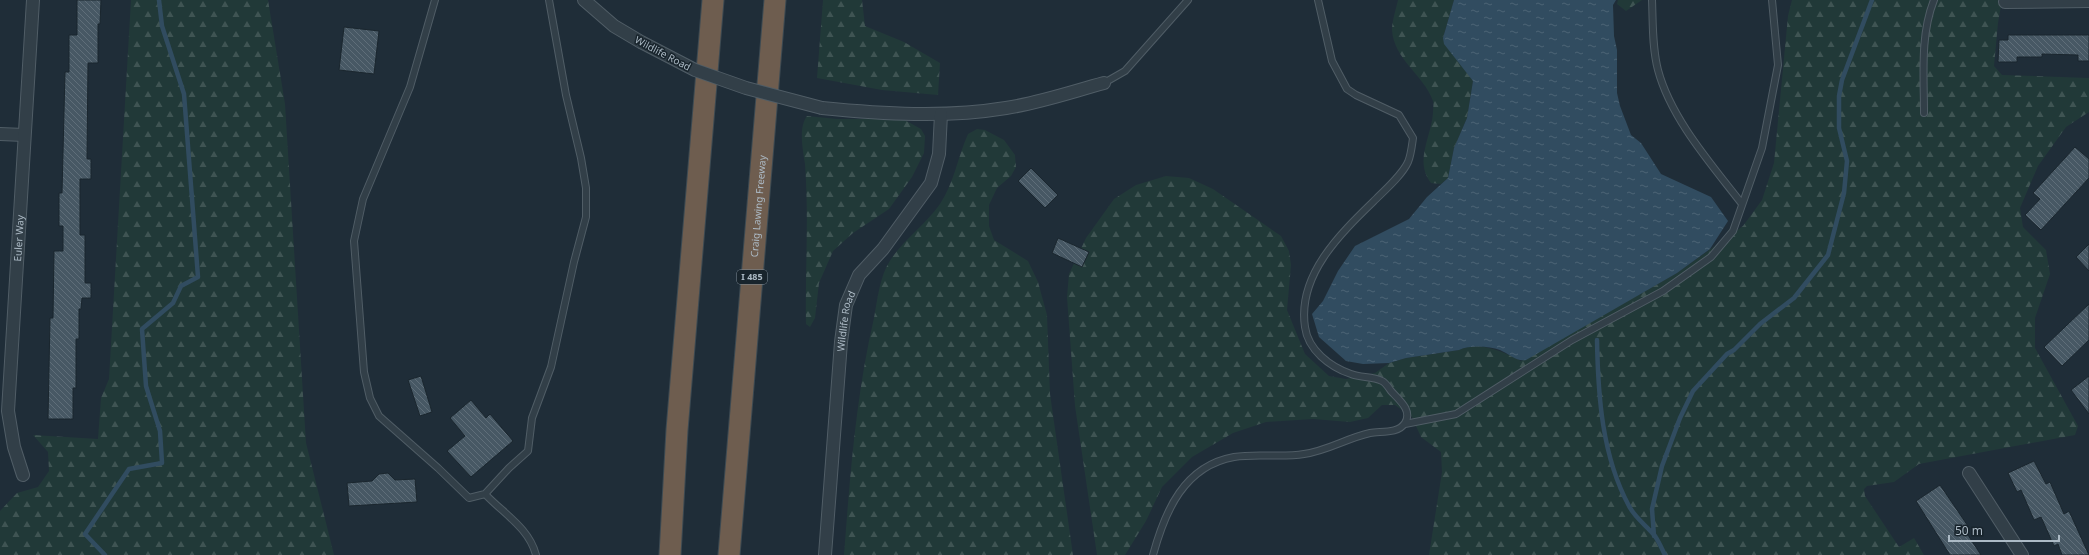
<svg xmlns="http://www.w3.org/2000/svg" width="2089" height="555" viewBox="0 0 2089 555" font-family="'Noto Sans',sans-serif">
<defs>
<pattern id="forest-firs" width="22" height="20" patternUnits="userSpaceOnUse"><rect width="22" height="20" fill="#213938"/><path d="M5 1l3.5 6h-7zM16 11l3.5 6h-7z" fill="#3f5453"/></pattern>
<pattern id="water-ripples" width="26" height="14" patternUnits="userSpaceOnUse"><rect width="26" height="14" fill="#314c60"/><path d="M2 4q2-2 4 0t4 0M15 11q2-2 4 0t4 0" fill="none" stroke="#4c6475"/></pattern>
<pattern id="building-back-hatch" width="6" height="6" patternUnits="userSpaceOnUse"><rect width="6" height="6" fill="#475864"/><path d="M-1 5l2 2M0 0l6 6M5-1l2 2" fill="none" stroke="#5f6e79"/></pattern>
</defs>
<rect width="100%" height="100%" fill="#1f2d38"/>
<!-- forest -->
<path fill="url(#forest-firs)" d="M131,0h137l17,104 21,339 28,112h-334v-44l17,-18 21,-6 11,-16 -1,-19 -15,-17 65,4 3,-41 8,-19z
M823,0h39l3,26 39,16 36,21 -2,32 -56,-5 -65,-12z
M1398,0h56l-11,38 30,43 -6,37 -13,30 -6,30 -7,6 -10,-1c-17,-22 0,-45 2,-70 0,-4 1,-9 0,-12 -9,-26 -39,-41 -41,-71 0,-9 4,-21 6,-30z
M1618,0h24l-16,11 -9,-7z
M1792,0h210l-4,23 -4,43 8,9 87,3v34l-23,15 -28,39 -18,42 3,19 23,23 4,24 -15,44v30l43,78 -3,9 -156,29 -25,18 -27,4 -3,3 1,7 34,51 15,-9 10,17h-495l13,-83 -1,-20 -20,-15 -9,-20 -17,-12h-13l-14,13 -18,4 -37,-3 -47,3 -33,11 -41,24 -30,30 -16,34 -21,34h-28l-22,-149 -8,-109 2,-23 17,-36 28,-39 22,-14 30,-9 23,2 24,11 68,47 8,15 2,14 -4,45 18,44 24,22 17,3 29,-6 14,-10 17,-5 53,-8c20,-10 45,2 62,11l156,-88 66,-47 19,-26 12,-37 14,-147z
M807,116l30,3h66l18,10 4,7 -1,17 -12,24 -23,32 -36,24 -20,18 -14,32 -4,35 -5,9 -4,-3c-1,-53 3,-107 -1,-160 -2,-14 -7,-36 2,-48z
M977,129l8,1 19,10 11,15 1,12 -5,9 -14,12 -8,17v21l5,14 34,21 10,21 9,33 3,79 23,161h-229c6,-79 12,-160 30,-237 3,-16 5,-35 12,-50 12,-25 38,-41 54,-64 14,-21 18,-48 28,-70z"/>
<!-- water -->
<path fill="url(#water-ripples)" d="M1454,0h162l-3,5 1,31 3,14v43l3,13 11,29 10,8 20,31 50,23 17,24 -18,28 -33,24 -151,87c-9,2 -17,-6 -26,-10 -11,-4 -30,-5 -41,0l-53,8 -17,5 -26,1 -17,-3 -27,-24 -7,-23 11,-13 15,-30 17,-25 54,-27 18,-22 21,-19 6,-30 13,-30 6,-37 -29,-37 -1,-6z"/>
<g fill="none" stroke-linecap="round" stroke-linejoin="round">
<!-- stream -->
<path stroke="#314c60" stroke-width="4.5" d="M1597,340c1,56 5,116 32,166 6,12 18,20 26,30 4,6 7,13 10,19
M1654,536l-2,-27 10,-43 18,-48 13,-27 34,-37 7,-4 26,-26 34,-26 34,-43 16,-62 3,-32 -8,-33v-32l3,-16 30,-80
M105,555l-20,-21 44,-65 33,-6 -2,-32 -14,-45 -4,-57 31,-26 8,-17 17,-9 -14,-183 -22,-68 -3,-26"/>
</g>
<!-- building -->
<path fill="url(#building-back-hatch)" stroke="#1a262e" d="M77,0h24l-1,24h-2v39h-10l-1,96h4v20h-11v56h5v48h6v15h-9l-1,11h-2v30h-3v49h-3v31h-25l2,-101h3l1,-67h9v-25h-4v-33h3l3,-121h4v-37h8z
M344,27l35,4 -5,43 -35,-4z
M2008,35h81v26h-11v-6l-36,-1v3h-25v5h-19l1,-22h9z
M2075,147l14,12v19l-48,52 -16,-15 15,-16 -7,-6z
M1031,168l27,27 -13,13 -27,-27z
M1058,238l31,14 -7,15 -30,-14z
M2089,244v27l-13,-14z
M2089,304v36l-27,26 -18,-19z
M421,376l11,36 -12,4 -12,-36z
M2089,376v38l-18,-24z
M471,400l15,18 4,-4 23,27 -42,36 -24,-26 18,-15 -15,-18z
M2034,461l12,23 4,-2 14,32 5,-3 20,44h-27l-4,-11 -4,2 -13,-29 -7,3 -13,-30 -4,2 -9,-19z
M388,473l7,7 20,-1 2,23 -68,4 -2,-23 25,-2 7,-7z
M1940,485l30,44 -4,3 15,23h-31l-34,-54z"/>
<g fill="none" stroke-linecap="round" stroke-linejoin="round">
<!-- lane casing -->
<g stroke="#505d66" stroke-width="8">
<path id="lane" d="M435,0l-25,87 -47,112 -9,42 10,131 6,26 9,18 59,52 31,30 16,-4 24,-26 19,-17 4,-33 19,-51 23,-105 12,-45v-29l-5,-30 -15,-63 -17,-95
M1652,0c1,23 0,47 6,70 13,49 54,95 84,134
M1104,83l21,-12 63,-71
M1924,113c0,-37 -4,-78 10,-113
M1405,424l51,-10 116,-74 91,-49 48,-34 22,-26 29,-83 16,-83 -6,-65
M485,494c19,20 44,34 51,61
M1153,555c12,-44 31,-89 81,-98 23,-4 47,1 70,-3 23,-3 43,-16 66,-21 11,-2 28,1 35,-10 8,-13 -7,-24 -14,-32 -3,-4 -5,-8 -9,-10 -10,-5 -21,-3 -31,-7 -21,-7 -43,-24 -46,-47 -8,-53 37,-95 71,-128 11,-11 26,-24 32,-37 3,-7 4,-17 5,-24l-14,-23 -43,-20 -9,-6 -15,-28 -14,-61"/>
</g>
<!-- street casing -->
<g stroke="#505d66" stroke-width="14">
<g id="street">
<path d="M584,0l30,26 27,16"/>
<path d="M2005,2l84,-1"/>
<path d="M822,108c61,6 123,10 184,0 33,-5 65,-16 98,-25"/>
<path d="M0,134l24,1"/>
<path d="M1969,473l53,82"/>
<path id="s1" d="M23,475l-9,-28 -6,-36 25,-411"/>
<path id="s2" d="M825,555l16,-213 5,-37 13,-30 24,-26 48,-66 8,-29 2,-40"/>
</g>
</g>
<!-- highway casing -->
<g stroke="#3d4a52" stroke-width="23">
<g id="highway">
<path d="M670,555l7,-125 36,-430"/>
<path id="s3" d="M729,555l46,-555"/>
</g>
</g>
<!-- lane -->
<use href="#lane" stroke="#323f48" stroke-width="6"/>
<!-- street -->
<use href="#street" stroke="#323f48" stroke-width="12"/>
<!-- highway -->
<use href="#highway" stroke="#6e5d4f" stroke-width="21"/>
<!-- street-bridge casing -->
<g stroke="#505d66" stroke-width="14" stroke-linecap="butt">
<path id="street-bridge" d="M641,42l54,28 51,18 76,20"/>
</g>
<!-- street-bridge -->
<use href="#street-bridge" stroke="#323f48" stroke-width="12"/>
</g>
<g text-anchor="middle" stroke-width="3" stroke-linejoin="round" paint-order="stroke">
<!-- shield labels -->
<rect fill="#18242c" stroke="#808d97" stroke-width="1" x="737" y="270" width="30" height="14" rx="3"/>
<g font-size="9" font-weight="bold" fill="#acbac5">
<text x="752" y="280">I 485</text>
</g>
<!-- street labels -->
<g font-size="10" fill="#acbac5" stroke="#18242c">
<text transform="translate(663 53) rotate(28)" y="4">Wildlife Road</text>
<text dy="4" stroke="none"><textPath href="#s3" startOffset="350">Craig Lawing Freeway</textPath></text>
<text dy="4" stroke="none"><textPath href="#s1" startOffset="239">Euler Way</textPath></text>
<text dy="4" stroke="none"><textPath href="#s2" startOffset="235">Wildlife Road</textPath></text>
</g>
</g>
<!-- scale -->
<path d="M1949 535v6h110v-6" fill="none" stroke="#acbac5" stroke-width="2"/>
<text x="1955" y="535" font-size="12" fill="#acbac5" stroke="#18242c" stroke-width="3" paint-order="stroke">50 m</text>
</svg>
